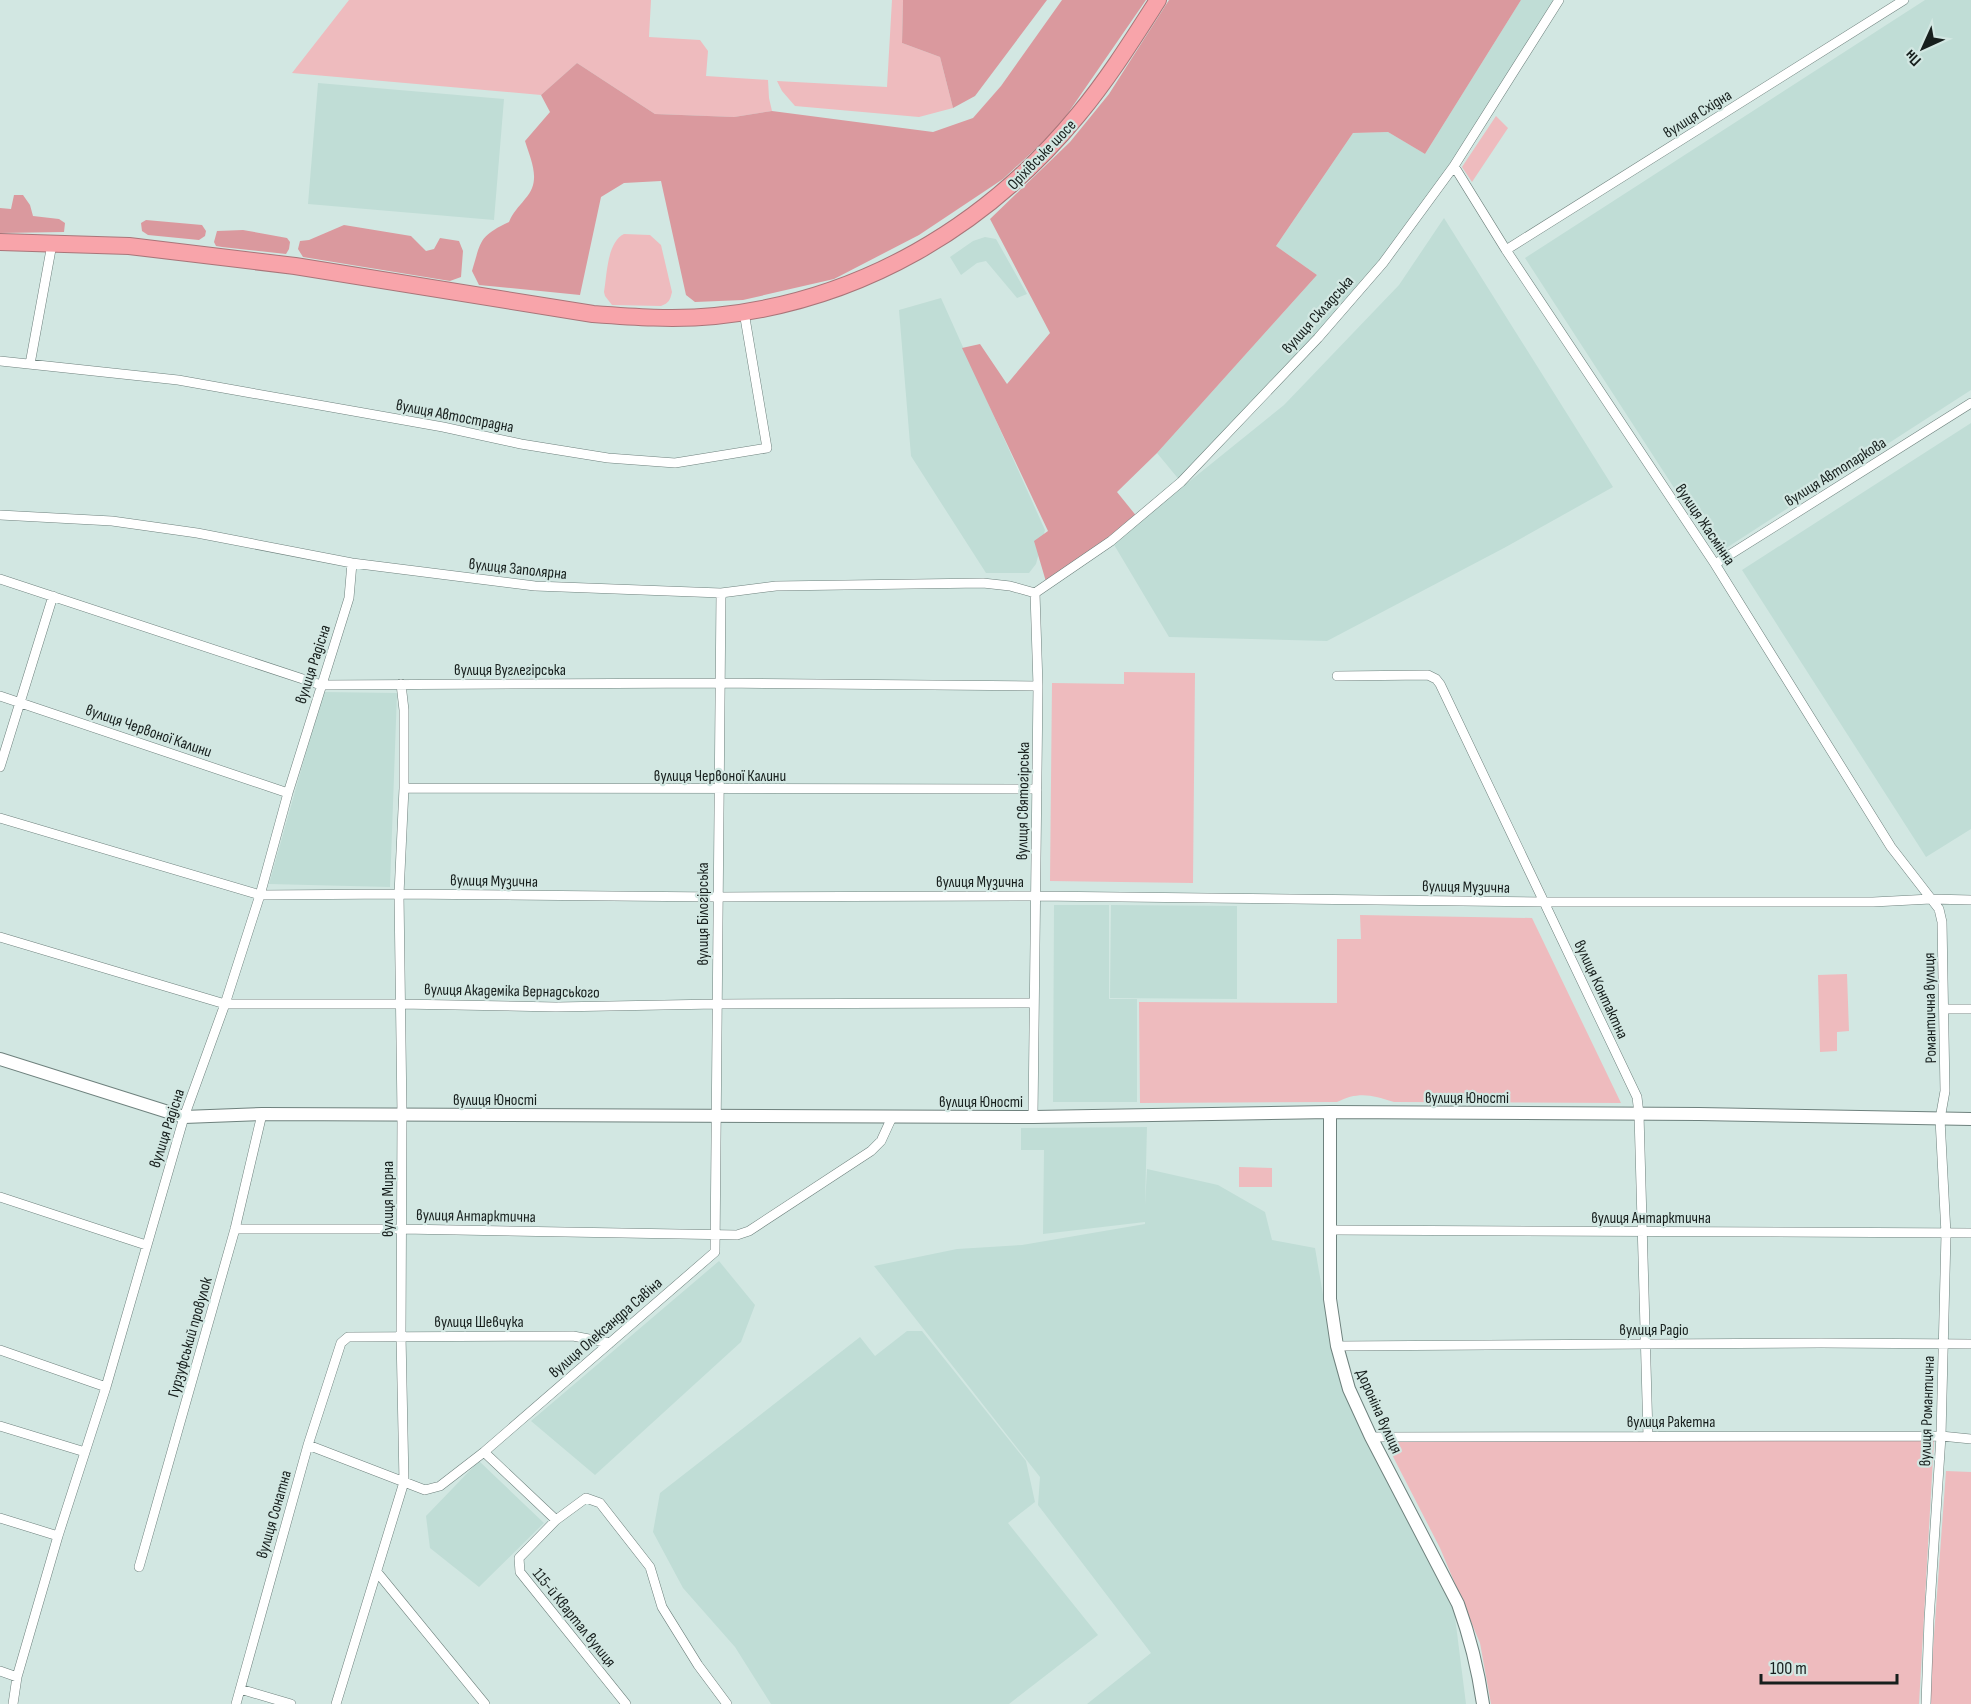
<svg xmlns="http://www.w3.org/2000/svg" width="1971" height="1704" viewBox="0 0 1971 1704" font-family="'Sofia Sans Condensed',sans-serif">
<rect width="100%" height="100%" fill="#d2e7e2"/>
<!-- built -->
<path fill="#c0ddd6" d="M1521,0h38l-105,166 -71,97 -202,219 -24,-29 160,-178 -41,-29 77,-113 35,-1 37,22z
M1925,0h46v390l-254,164 -192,-296z
M318,83l186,16 -10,121 -186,-16z
M1444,218l169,269 -109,61 -177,93 -158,-4 -56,-94 171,-138 115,-120z
M985,237l11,2 31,55 -10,4 -31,-37 -9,2 -16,12 -11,-18 23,-16z
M941,298l104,232 -9,34 -7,9h-43l-75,-117 -12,-146z
M1971,423v406l-45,28 -184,-287z
M323,692l74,1 -7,194 -121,-3z
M1054,905h55v94h28v103h-84z
M1111,905l126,1v93l-127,-1z
M1147,1127l-2,78 2,-36 71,16 47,27 7,28 43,8 17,99 122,262 12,95h-379l64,-51 -113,-148 2,-28 -166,-211 83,-17 65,-4 123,-21v-2l-102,12 1,-84h-23v-22z
M719,1261l36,44 -14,37 -146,133 -64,-54z
M907,1331h15l104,130 9,41 -27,21 90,112 -89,69h-238l-36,-57 -52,-59 -30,-56 7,-39 200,-156 15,19z
M479,1461l65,62 -65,64 -49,-39 -4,-32z"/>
<!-- green -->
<path fill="#eebbbe" d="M349,0h302l-2,37 51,3 8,11 -2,25 62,4 1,18 3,13 -38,6 -79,-3 -78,-51 -36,32 -249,-22z
M892,0h11l-1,43 38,14 13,51 -34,9 -124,-11 -13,-15 -5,-10 110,6z
M1496,116l12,12 -36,54 -10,-15z
M624,234l26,1 11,10 11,47c-2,8 -3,11 -11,14l-49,-1 -7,-9 -1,-4c3,-17 3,-50 20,-58z
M1124,672l71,1 -2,210 -143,-2 2,-198 72,1z
M1360,915l172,3 89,185 -227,-1c-21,-7 -36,-11 -57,0l-197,1 -1,-101 198,1v-64h24z
M1847,974l2,57 -12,1v19l-17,1 -2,-77z
M1239,1167l33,1v19h-33z
M1934,1440l-15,264h-428l-11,-61 -40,-95 -55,-107z
M1946,1471l25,1v232h-42z"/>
<!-- forest -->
<path fill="#da999e" d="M903,0h144l-72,96 -22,12 -13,-51 -38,-14z
M1062,0h84l-89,129 -54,50 -84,56 -85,44 -91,21 -48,2 -9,-7 -25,-114 -37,2 -23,14 -21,98 -101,-10 -7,-14c9,-30 7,-35 37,-49 4,-10 9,-14 16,-23 17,-18 6,-38 0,-58l25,-29 -9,-17 36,-32 78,51 79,3 38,-6 161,21 40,-14 28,-32z
M1169,0h352l-96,154 -37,-22 -35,1 -77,113 41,29 -160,178 -40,39 21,26 -91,67 -13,-44 14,-10 -86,-183 18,-4 27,40 43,-51 -60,-114 80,-77 39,-48z
M14,195h9l7,10 3,11 26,3 6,4 -1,9 -64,1v-25l11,1z
M146,220l56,5 4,6 -1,5 -6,4 -51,-5 -6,-4 -1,-8z
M344,225l67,11 15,15 8,-2 6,-11 19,3 4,10 -2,26 -11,4 -147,-24 -5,-8 2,-8 9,-1z
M243,230l44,8 3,4 -1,7 -3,5 -64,-7 -6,-1 -2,-4 3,-11z"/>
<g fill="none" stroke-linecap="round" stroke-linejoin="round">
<!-- street casing -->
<g stroke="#6e817d" stroke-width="10">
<path id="street" d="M1454,166l52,84 209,314 176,283 48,62 3,13 3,169 -5,28 6,115 -5,202 -12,184 -3,84
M1506,250l398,-250
M0,361l178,19 265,47 78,17 87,14 67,5 92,-15 -23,-136
M30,364l22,-120
M0,515l112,6 85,12 155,30 183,23 186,7 55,-7 207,-3 27,3 25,7
M1715,564l256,-161
M0,579l321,106 398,-2 319,3
M1035,593l76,-52 70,-59 137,-144 65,-75 71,-97 105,-166
M1337,676l91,-1 8,4 4,5 197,413 2,17 9,322
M0,696l288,97
M0,767l53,-171
M404,788l633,1
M0,818l260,77 139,-1 318,3 319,-1 508,6h329l58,-3 40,1
M0,937l225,67h175l156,3 161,-3 317,-1
M1945,1009h26
M1033,1117l5,-431 -3,-93
M0,1197l146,48
M235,1229h167l335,6 12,-4 122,-80 10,-10 11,-24
M1331,1230l640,3
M1337,1346l484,-3 150,1
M0,1350l106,37
M0,1426l85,26
M1371,1437l570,-1 30,3
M308,1445l117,45 15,-4 44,-34 231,-200 6,-659
M484,1452l72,68
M0,1518l58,18
M139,1567l96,-338 27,-115
M377,1572l108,132
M0,1671l17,6
M240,1689l51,15
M13,1704l4,-27 41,-141 48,-149 78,-270 41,-113 35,-109 28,-102 61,-195 3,-35
M236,1704l72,-259 33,-102 7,-6 225,-1 37,7
M336,1704l68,-222 -3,-147 1,-220 -3,-221 5,-106v-78l-3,-26
M626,1704l-106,-132 -1,-14 37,-38 30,-22 14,5 50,64 12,40 36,58 29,39"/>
</g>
<!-- secondary casing -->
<g stroke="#6e817d" stroke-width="14">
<path id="secondary" d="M0,1059l184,58 78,-3 771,3 297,-5 369,2 272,5
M1330,1112v187l7,47 12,43 22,48 87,167c12,33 20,65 25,100"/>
</g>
<!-- highway casing -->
<g stroke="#a97579" stroke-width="18">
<path id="highway" d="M0,242l129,4 166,20 298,48c40,3 81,6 122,2 145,-15 271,-89 363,-201 30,-36 55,-76 80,-115"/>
</g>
<!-- street -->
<use href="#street" stroke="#fff" stroke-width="9"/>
<!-- secondary -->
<use href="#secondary" stroke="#fff" stroke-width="12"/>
<!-- highway -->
<use href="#highway" stroke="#f8a4aa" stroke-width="16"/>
</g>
<g text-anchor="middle" stroke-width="4.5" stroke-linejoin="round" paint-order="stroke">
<!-- street labels -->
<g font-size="16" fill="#171f1d" stroke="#d2e7e2">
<text transform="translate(1697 113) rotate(-32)" y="6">вулиця Східна</text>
<text transform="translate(1041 154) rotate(-46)" y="6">Оріхівське шосе</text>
<text transform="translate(1317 314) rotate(-48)" y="6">вулиця Складська</text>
<text transform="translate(455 415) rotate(11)" y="6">вулиця Автострадна</text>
<text transform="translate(1835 471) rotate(-32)" y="6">вулиця Автопаркова</text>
<text transform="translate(1706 524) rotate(56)" y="6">вулиця Жасмінна</text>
<text transform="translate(518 568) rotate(6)" y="6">вулиця Заполярна</text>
<text transform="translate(312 664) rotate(-72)" y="6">вулиця Радісна</text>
<text x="510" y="675">вулиця Вуглегірська</text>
<text transform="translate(149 730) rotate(19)" y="6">вулиця Червоної Калини</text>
<text x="720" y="781">вулиця Червоної Калини</text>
<text transform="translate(1022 801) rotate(-89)" y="6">вулиця Святогірська</text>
<text transform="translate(494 880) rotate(1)" y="6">вулиця Музична</text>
<text x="980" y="887">вулиця Музична</text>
<text transform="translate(1466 886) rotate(1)" y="6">вулиця Музична</text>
<text transform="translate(702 914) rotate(-90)" y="6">вулиця Білогірська</text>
<text transform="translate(1602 989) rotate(65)" y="6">вулиця Контактна</text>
<text transform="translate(512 990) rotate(1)" y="6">вулиця Академіка Вернадського</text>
<text transform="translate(1929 1008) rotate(-91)" y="6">Романтична вулиця</text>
<text x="1467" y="1103">вулиця Юності</text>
<text x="495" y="1105">вулиця Юності</text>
<text x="981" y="1107">вулиця Юності</text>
<text transform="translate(166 1128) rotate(-72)" y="6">вулиця Радісна</text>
<text transform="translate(387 1199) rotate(-90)" y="6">вулиця Мирна</text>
<text transform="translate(476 1215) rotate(1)" y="6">вулиця Антарктична</text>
<text x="1651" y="1223">вулиця Антарктична</text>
<text x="479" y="1327">вулиця Шевчука</text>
<text transform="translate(605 1327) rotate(-41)" y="6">вулиця Олександра Савіна</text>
<text x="1654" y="1335">вулиця Радіо</text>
<text transform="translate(189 1337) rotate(-74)" y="6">Гурзуфський провулок</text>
<text transform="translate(1380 1411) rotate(66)" y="6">Дороніна вулиця</text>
<text transform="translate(1926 1411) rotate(-88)" y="6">вулиця Романтична</text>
<text x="1671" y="1427">вулиця Ракетна</text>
<text transform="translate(273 1514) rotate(-74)" y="6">вулиця Сонатна</text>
<text transform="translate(575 1617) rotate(51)" y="6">115-й Квартал вулиця</text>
</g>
</g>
<!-- north arrow -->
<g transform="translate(1923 48) rotate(225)" stroke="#d2e7e2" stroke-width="4.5" paint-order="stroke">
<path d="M0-4.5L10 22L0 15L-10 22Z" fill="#171f1d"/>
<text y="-9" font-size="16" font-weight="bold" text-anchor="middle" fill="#171f1d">Пн</text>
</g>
<!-- scale -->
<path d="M1761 1674v9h136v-9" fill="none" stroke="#171f1d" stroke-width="3"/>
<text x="1770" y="1674" font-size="18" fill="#171f1d" stroke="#d2e7e2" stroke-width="4.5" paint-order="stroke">100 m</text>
</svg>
